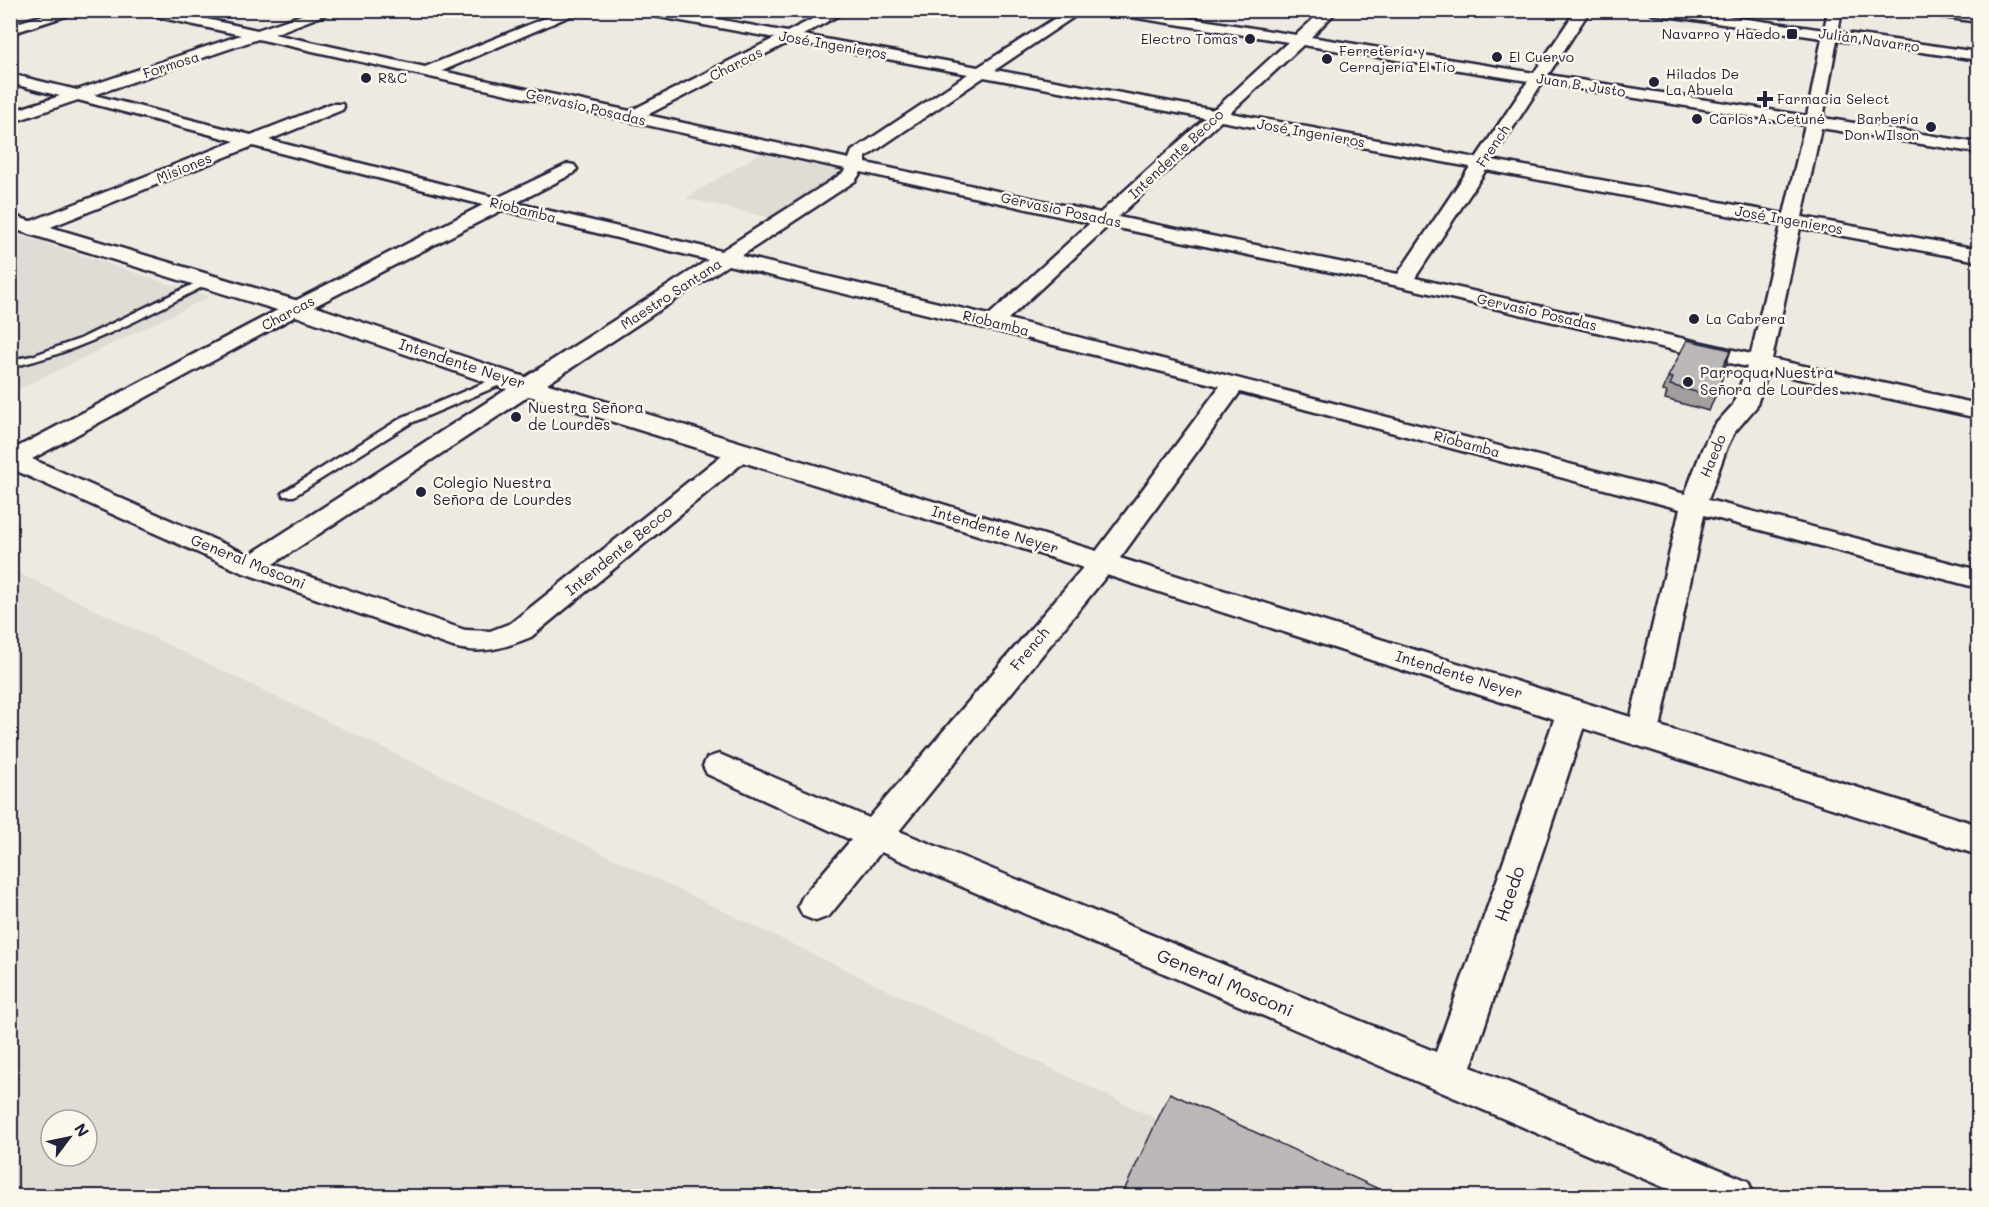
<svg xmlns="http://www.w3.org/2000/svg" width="1989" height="1207" viewBox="0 0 1989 1207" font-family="Mali,sans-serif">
<rect width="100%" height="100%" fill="#eeeae2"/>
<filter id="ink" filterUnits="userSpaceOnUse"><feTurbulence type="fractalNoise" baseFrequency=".0167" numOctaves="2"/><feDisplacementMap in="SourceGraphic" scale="12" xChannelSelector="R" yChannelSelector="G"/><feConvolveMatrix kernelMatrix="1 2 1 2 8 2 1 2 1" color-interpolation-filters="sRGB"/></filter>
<g filter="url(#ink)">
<!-- built -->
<path fill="#dfdbd5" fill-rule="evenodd" d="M761,153l85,19 -71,47 -89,-21z
M11,232l198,65 -198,96z
M10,569l1155,554 158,73h-1312zM51,1120h36v36h-36z"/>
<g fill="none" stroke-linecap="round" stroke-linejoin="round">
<!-- lane casing -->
<g stroke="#22223b" stroke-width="5">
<path id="lane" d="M206,278l4,1v4c-65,33 -128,69 -200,84v-7l22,-4 48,-17z
M503,375l4,1v6l-96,41 -117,73h-10l-2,-3 121,-76z"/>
</g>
<!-- street casing -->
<g stroke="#22223b" stroke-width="5">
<path id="street" d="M61,10h23l-74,24v-9z
M138,10h27l92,20 59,-20h21l-63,24 151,33 140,-57h19l-142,61 188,40 145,-73 -132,-24 -6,-4h31l119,22 43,-22h18l-45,25 175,32 90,-57h16l-89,60 219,40 74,-68 -176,-28 -6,-4h35l155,25 27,-25h15l-27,27 223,36 42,-63h14l-42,65 259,41 15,-78 -170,-24 -6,-4h39l139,20 4,-20h14l-4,22 140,20v8l-141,-20 -14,78 155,25v10l-157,-25 -19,89 176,32v12l-178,-33 -28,131 206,45v14l-210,-46 -12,35 -22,26 -7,14 -19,53 270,70v18l-274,-73 -45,218 -5,8 -11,3 -11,-3 -5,-8 53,-224 -440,-117 -128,177 -213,262 537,221 121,-341 5,-8 11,-3 11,3 5,8 -118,356 277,114 6,15h-70l-803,-344 -52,64 -13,5 -13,-5 -5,-10 5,-10 48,-56 -144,-66 -4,-8 4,-8 12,-4 150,64 223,-261 128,-171 -492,-121 -455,299 192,66 25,1 21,-8 221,-176 9,-2 9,2 3,5 -3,5 -219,180c-27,11 -49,18 -78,10l-212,-75 -231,-104v-17l279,-147 194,-99 -230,-59 -215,86h-14l-3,-4 3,-4 211,-83 -157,-41 -68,23v-11l50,-16 -50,-13v-9l67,16 164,-55 -97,-21zM258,39l588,130 -3,4 -122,78 -205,-48 58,-30 3,-4 -3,-4 -6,-1 -71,34 -228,-58 73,-30 2,-3 -2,-3h-12l-79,31 -157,-40zM791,41l177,33 -116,77 -3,8 -202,-44zM1303,45l225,36 -52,77 -246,-45zM984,77l221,41 -105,95 -234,-50v-6zM1542,83l263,42 -21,89 -292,-54zM1221,121l249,46 -72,107 -280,-57zM1486,170l295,55 -30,129 -336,-76zM861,172l229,51 -101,92 -248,-59 114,-75zM502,210l206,50 -459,295 -217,-96 271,-147zM1108,226l295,61 344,80 -14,38 -19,21 -11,21 -18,47 -677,-175z
M1916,10h38l24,4v8l-56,-8z"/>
</g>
<!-- secondary casing -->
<g stroke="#22223b" stroke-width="5">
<path id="secondary" d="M10,215l295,88 207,70 601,183 865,269v30l-887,-285 -597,-185 -207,-72 -277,-85z"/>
</g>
<!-- lane -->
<use href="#lane" fill="#fbf7ec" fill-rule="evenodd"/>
<!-- street -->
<use href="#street" fill="#fbf7ec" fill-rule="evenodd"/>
<!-- secondary -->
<use href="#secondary" fill="#fbf7ec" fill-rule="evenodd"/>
</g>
<!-- wall -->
<path fill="#a29e9e" stroke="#22223b" stroke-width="1.5" d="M1731,350l-9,22 2,1 -15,38 -44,-12 2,-7 -4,-1 5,-14z"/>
<!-- shaded-wall -->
<path fill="#848181" stroke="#22223b" stroke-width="1.5" d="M1731,350l-5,15 -11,21 5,-14z"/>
<!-- building -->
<path fill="#bcb8b8" stroke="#22223b" stroke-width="1.5" d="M1687,340l44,10 -11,22 4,1 -9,24 -45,-12 3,-7 -5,-1z
M1170,1093l226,104h-275z"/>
</g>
<!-- markers -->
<g fill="#22223b" stroke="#fbf7ec" stroke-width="2">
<rect x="1786" y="28" width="12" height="12" rx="3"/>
<circle cx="1250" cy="39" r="6"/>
<circle cx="1497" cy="57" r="6"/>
<circle cx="1327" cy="59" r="6"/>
<circle cx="366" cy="78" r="6"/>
<circle cx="1654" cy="82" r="6"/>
<path d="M1762 90h6v6h6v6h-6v6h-6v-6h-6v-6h6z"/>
<circle cx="1697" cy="119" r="6"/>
<circle cx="1931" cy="127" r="6"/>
<circle cx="1694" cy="319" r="6"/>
<circle cx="1688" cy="382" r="6"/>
<circle cx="516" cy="417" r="6"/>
<circle cx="421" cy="492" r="6"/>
</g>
<g text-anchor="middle" stroke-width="5" stroke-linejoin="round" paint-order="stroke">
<!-- far-poi labels -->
<g font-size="14" fill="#22223b" stroke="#fbf7ec" text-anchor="start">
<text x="1780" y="39" text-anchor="end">Navarro y Haedo</text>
<text x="1238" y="44" text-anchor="end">Electro Tomas</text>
<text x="1339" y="56">Ferretería y<tspan x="1339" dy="16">Cerrajería El Tío</tspan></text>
<text x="1509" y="62">El Cuervo</text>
<text x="1666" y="79">Hilados De<tspan x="1666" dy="16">La Abuela</tspan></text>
<text x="378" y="83">R&amp;C</text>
<text x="1777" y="104">Farmacia Select</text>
<text x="1709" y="124">Carlos A. Cetuné</text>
<text x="1919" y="124" text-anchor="end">Barbería<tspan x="1919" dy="16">Don WIlson</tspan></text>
<text x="1706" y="324">La Cabrera</text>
</g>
<!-- far-street labels -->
<g font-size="14" fill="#22223b" stroke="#fbf7ec">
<text transform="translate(1869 40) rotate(8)" y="5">Julián Navarro</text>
<text transform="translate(833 45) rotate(10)" y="5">José Ingenieros</text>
<text transform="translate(736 64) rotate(-27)" y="5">Charcas</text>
<text transform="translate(171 65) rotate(-18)" y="5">Formosa</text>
<text transform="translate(1581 85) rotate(9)" y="5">Juan B. Justo</text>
<text transform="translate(586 107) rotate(13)" y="5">Gervasio Posadas</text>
<text transform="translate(1311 133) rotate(10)" y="5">José Ingenieros</text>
<text transform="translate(1493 146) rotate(-56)" y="5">French</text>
<text transform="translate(1176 154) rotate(-43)" y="5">Intendente Becco</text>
<text transform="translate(184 168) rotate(-22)" y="5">Misiones</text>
<text transform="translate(523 210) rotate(14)" y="5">Riobamba</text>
<text transform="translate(1061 210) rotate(12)" y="5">Gervasio Posadas</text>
<text transform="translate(1789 220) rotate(10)" y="5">José Ingenieros</text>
<text transform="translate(671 294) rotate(-33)" y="5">Maestro Santana</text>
<text transform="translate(1537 312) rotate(13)" y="5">Gervasio Posadas</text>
<text transform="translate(288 313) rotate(-28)" y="5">Charcas</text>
<text transform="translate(996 323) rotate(14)" y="5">Riobamba</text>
<text transform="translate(1467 444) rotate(15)" y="5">Riobamba</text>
<text transform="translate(1713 456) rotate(-67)" y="5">Haedo</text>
</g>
<!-- street labels -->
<g font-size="15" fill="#22223b" stroke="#fbf7ec">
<text transform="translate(462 364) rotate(18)" y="5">Intendente Neyer</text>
<text transform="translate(995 530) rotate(17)" y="5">Intendente Neyer</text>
<text transform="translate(619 551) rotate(-39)" y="5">Intendente Becco</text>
<text transform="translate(248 562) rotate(22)" y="5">General Mosconi</text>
<text transform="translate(1030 649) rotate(-50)" y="5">French</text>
<text transform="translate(1459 675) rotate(17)" y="5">Intendente Neyer</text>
</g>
<!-- poi labels -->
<g font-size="15" fill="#22223b" stroke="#fbf7ec" text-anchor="start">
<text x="1700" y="378">Parroqua Nuestra<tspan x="1700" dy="17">Señora de Lourdes</tspan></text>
<text x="528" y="413">Nuestra Señora<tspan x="528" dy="17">de Lourdes</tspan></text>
<text x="433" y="488">Colegio Nuestra<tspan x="433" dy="17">Señora de Lourdes</tspan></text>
</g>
<!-- near-street labels -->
<g font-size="18" fill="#22223b" stroke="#fbf7ec">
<text transform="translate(1510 894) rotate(-71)" y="6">Haedo</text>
<text transform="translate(1225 983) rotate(23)" y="6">General Mosconi</text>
</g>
</g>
<!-- margin -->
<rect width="1989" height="1207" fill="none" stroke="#fbf7ec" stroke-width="36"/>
<rect x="18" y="18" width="1953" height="1171" fill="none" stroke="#22223b" stroke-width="2" filter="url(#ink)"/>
<!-- north arrow -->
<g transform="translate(69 1138) rotate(58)"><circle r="28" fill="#fbf7ec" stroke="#a4a2a5" stroke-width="1.5"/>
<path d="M0-4.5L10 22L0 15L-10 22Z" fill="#22223b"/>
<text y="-9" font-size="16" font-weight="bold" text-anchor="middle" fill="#22223b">N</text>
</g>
</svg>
